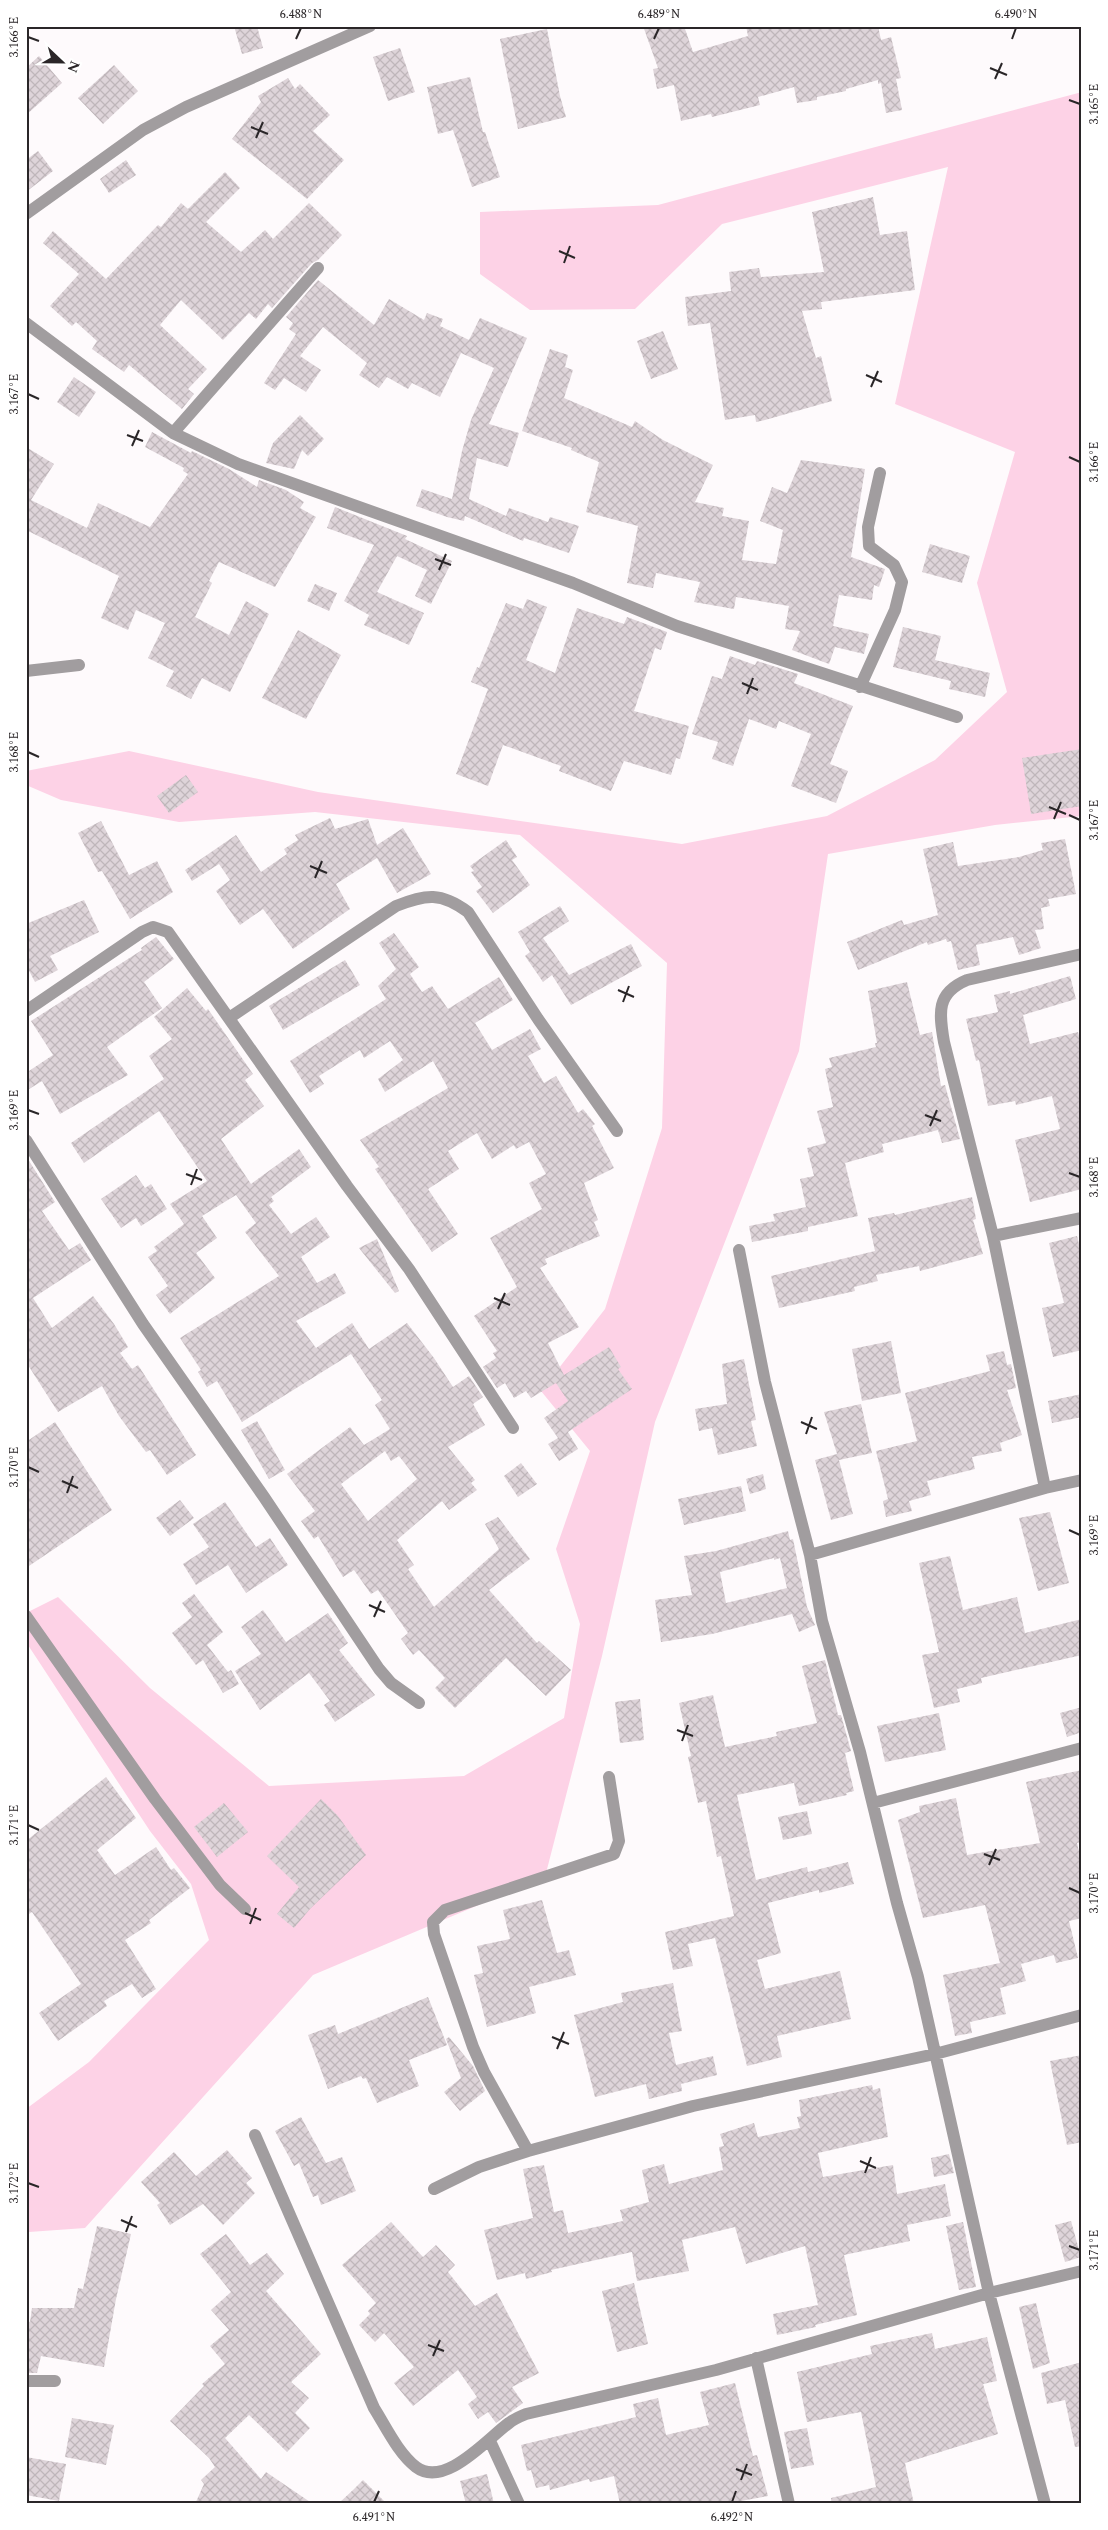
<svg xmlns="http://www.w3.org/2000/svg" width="1108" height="2530" viewBox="0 0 1108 2530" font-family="Spectral,serif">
<defs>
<pattern id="building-cross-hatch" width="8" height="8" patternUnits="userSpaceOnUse" patternTransform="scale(1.25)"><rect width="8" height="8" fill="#ded4d9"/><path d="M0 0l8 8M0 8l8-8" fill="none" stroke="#bfb6ba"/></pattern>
</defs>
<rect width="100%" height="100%" fill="#fefafc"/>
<!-- grass -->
<path fill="#fdd2e6" d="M1082,92v724l-87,9 -167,29 -29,197 -144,371 -53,234 -57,221 -232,98 -228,253 -56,4 -3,-7v-116l63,-47 120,-122 -18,-56 -41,-53 -124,-189v-29l32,-16 92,91 119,98 195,-10 100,-58 16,-94 -24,-75 34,-98 -49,-60 64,-82 57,-181 5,-165 -147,-128 -205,-23 -136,10 -118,-22 -35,-15v-14l103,-20 189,41 364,52 145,-28 108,-56 72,-68 -30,-109 38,-131 -120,-48 53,-237 -226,57 -87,85 -105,1 -50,-36v-62l178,-7z"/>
<!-- building -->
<path fill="url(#building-cross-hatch)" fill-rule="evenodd" d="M234,26h23l6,22 -21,6z
M643,26h41l9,26 55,-16 -2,-10h132l3,14 10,-3 10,41 -5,1 6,31 -16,3 -5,-30 -3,1v-4l-32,9v2l-29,6v3l-20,3 -3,-16 -36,10 2,8 -48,12 -1,-3 -30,7 -7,-36 -17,4 -4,-20 5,-1z
M547,29l13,67 6,21 -48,12 -18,-90z
M400,48l15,44 -27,9 -15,-44z
M39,56l23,27 -36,32v-47z
M114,65l24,26 -35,33 -25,-26z
M470,77l13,55h2l15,45 -28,10 -19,-57 -15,4 -11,-47z
M288,78l7,11 5,-5 30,31 -17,16 31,29 -37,39 -75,-60 29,-37 -3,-6z
M38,151l15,20 -27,21v-32z
M126,160l10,15 -27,18 -9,-14z
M225,172l15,16 -34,34 35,30 24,-22 8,9 36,-36 33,32 -24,25 -6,3 -40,45 -4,-4 -12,15 -7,-6 -26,27 -42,-40 -21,25 47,44 -19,20 6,5 -12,15 -53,-44 -5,7 -32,-23 5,-8 -21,-19 -4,4 -22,-20 29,-32 -36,-31 10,-12 53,48 52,-54 3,2 20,-24 7,6z
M873,197l7,38 27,-4 8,59 -94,12 1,7 -20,2 14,47 5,-2 11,45 -67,19 -9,2 -1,-7 -30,5 -15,-97 -22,3 -3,-29 46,-6 -2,-19 30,-4 2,9 63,-5 -12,-60z
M318,280l56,45 15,-26 35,21 3,-7 16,6 -3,7 29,14 11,-22 47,20 -38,86 30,9 -11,34 -31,-9 -8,41 37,17 3,-8 39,14 2,-5 29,9 -10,27 -45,-15 -1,3 -58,-25 -1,5 -17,-4 -31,-11 6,-17 30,10 10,-48 9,-31 23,-52 -33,-15 -21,44 -28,-14 -4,6 -21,-12 -8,11 -20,-13 8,-12 -44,-36 -23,29 21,14 -15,22 -22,-14 -9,12 -11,-7 32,-49 -7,-5 4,-6 -7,-6z
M663,331l15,38 -27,10 -14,-38z
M550,349l18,6 -3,12 8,3 -9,28 68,29 3,-6 28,19 50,25 -18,37 29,6 -2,8 27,5 -7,39 34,4 7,-34 -23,-9 12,-34 15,6 14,-33 64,9 -14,88 34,12 -6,18 -5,-2 -2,15 -33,-5 -6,31 36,8 -5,20 -29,-7 -6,17 -37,-14 8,-19 -15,-2 4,-23 -53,-9 -2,12 -40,-7 6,-20 -44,-9 -3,15 -26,-5 11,-57 -52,-14 13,-50 -28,-12 1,-2 -50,-17z
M74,377l22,15 -17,25 -22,-15z
M300,415l24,24 -16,17 -6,-6 -8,19 -28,-6 7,-20z
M152,432l39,21 1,-2 37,18 28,18 2,-7 27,10 18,12 -4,6 16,9 -41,70 -56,-25 -10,19 3,2 -17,34 34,18 17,-34 23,13 -39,78 -28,-14 -11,21 -25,-13 8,-15 -26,-13 17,-35 -29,-13 -8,20 -27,-12 18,-42 -93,-46v-83l28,17 -23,36 56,28 11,-25 52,24 38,-53 -5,-3 1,-3 -39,-21z
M335,507l72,29 -2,3 47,22 -21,43 -16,-8 12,-26 -30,-14 -20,36 47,21 -15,32 -45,-20 5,-10 -25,-14 30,-56 -47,-17z
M930,544l40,12 -8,27 -40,-11z
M315,584l22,9 -8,18 -22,-10z
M527,599l20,8 -21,53 29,13 22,-65 47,16 3,-7 40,15 -6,18 -6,-2 -21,63 55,15 -9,33 -4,-1 -5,17 -47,-14 -13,30 -52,-20 2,-5 -58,-21 -15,41 -32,-12 32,-85 -17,-7 6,-15 2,1 27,-65 17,6z
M903,627l38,9 -6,24 55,13 -5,24 -36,-8 2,-8 -58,-14z
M298,630l43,25 -35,64 -44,-21z
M730,656l25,9 2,-4 41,13 -4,9 59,23 -23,58 18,7 -12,32 -45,-17 20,-52 -32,-13 -3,8 -27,-10 -16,47 -21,-7 6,-17 -26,-8 20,-58 10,3z
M1082,749v57l-51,8 -9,-56z
M186,775l12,17 -29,21 -12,-17z
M330,818l5,11 33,-10 9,26 26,-17 28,46 -34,19 -20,-35 -41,26 14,25 -57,40 -30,-40 -23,16 -24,-34 14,-11 -11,-16 -27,17 -7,-11 51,-35 25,37 26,-18 -3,-5 14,-9 -3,-5z
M101,821l28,54 28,-14 16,31 -43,27 -28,-48 -4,1 -20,-39z
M1065,839l11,55 -28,5 2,7 -9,2 3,21 -9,1 6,18 -22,7 -6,-18 -37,8 4,20 -22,5 -7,-29 -4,1 -1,-3 -18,6 -1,-3 -69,28 -11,-28 55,-22 2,5 34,-10 -15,-66 30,-7 5,24 61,-9 24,-7 -2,-7z
M506,840l11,17 -5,3 18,25 -37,28 -17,-22 6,-4 -11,-15 3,-1 -4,-5z
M84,900l15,32 -49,24 8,14 -23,12 -9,-17v-41z
M560,906l9,15 -26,17 26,37 62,-31 11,22 -71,39 -19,-30 -9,7 -18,-26 5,-4 -12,-20z
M394,933l25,34 -9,7 12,18 10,-6 16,23 51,-32 14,23 -38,23 17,27 38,-21 11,20 -13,7 16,27 12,-7 22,37 5,-4 12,15 -3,2 22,42 -30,15 14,37 -4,2 6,14 -55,23 2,5 -7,4 39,59 -31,16 16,32 45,-28 12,20 -3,2 14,20 -64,43 10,17 -19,12 -11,-17 10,-6 -14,-20 24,-17 -12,-18 -25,15 -5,-7 -12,7 -9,-15 -8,5 -14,-21 13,-9 -3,-5 4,-2 -23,-35 43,-29 -27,-49 52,-29 -13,-26 17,-9 -17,-32 -13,7 -2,-4 -22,14 -15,-26 -29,18 11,18 -31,20 30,45 -26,18 -57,-83 4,-2 -19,-27 88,-52 -15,-27 -48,31 -7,-13 25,-19 -13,-19 -26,17 -4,-8 -41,26 5,8 -14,9 -20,-32 96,-62 -8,-13 18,-17 -17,-26z
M156,937l18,22 -30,23 18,26 -55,39 21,28 -68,39 -18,-33 -16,10v-18l27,-18 -22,-34 111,-71 -1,-2z
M345,960l15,25 -77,45 -14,-24z
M1070,976l6,23 -53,16 7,29 48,-12 4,16v141l-52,13 -15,-62 45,-11 -8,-33 -36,9 -1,-4 -27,5 -9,-46 -3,1 -10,-42 32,-7 -4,-17 16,-4v3z
M907,982l13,53 12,-3 9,54 4,-1 15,54 -18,4 -4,-13 -56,14 2,8 -39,11 13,53 -50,11v4l-56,11 -3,-16 26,-5 -2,-7 33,-7 -6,-28 14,-3 -7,-28 19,-5 -9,-32 16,-4 -8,-38 7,-2 -3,-9 47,-11 -1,-4h2l-9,-52z
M187,988l19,23 2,-2 45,65 -8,6 19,26 -43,33 30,45 48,-35 12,18 -40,30 3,4 -5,4 22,29 25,-17 14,20 -29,20 16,26 18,-10 11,20 -50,28 20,27 36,-25 17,26 38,-26 27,35 19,29 16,-11 14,21 -10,7 12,21 -37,22 27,33 -4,3 6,7 -28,20 -7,-9 -45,39 17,25 -6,4 26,38 65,-58 -14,-25 13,-7 32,42 -41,31 48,53 2,-2 32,29 -25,26 -40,-38 -51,50 -20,-20 10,-10 -26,-28 -6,5 -12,-16 7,-6 -30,-43 -7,4 -17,-24 -11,7 -25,-41 -4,3 -13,-18 14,-10 -28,-37 63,-47 14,18 26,-16 -15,-24 7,-5 -31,-46 -109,68 -25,-41 -10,6 -9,-15 3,-2 -21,-32 99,-62 -34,-44 11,-9 -20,-28 -34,21 15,22 -21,15 19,25 -45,36 -14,-19 12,-9 -20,-29 9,-6 -3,-4 30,-23 -14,-20 37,-23 -48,-70 -75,52 -13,-20 93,-64 -15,-23 23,-17 -18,-22zM385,1451l6,10 8,-5 18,23 -49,42 -27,-37z
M26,1156l29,46 -13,9 27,39 11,-7 11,17 -58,38 19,30 41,-32 21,28 14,23 -8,6 12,16 6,-4 58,90 -29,20 -17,-25 -4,2 -27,-36 -17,-30 -44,26 -32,-50z
M136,1175l9,13 6,-4 16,25 -26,17 -5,-8 -15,10 -20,-29z
M972,1197l4,22 -3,1 10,34 -63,17 -1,-5 -43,9 2,6 -24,6 1,4 -76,17 -8,-32 104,-25 -7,-33 26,-5 1,2z
M1077,1236l5,20v94l-29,7 -11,-49 22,-5 -15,-60z
M377,1239l22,52 -4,2 -36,-45z
M891,1341l10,52 -39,8 -10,-52z
M1004,1351l3,14 4,-1 5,24 -9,2 15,45 -22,8 2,8 -30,6 3,12 -48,12 4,14 -22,6 3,10 -26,6 -3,-16 5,-2 -12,-48 41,-10 -12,-48 85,-22 -4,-16z
M744,1359l12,61 -5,1 6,25 -39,9 -6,-27 -13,3 -4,-22 32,-5 -5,-40z
M1082,1394v23l-30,6 -4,-22z
M861,1404l11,49 -33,7 14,54 -22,6 -16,-60 22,-6 -13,-42z
M257,1421l28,49 -16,9 -28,-49z
M55,1422l57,88 -86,58v-126z
M521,1463l16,21 -19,13 -14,-21z
M763,1474l3,15 -16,5 -4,-15z
M741,1486l5,25 -62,14 -6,-26z
M180,1500l14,18 -24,18 -14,-18z
M225,1502l31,45 14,-9 18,27 -42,28 -18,-28 -32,20 -13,-21 26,-17 -16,-23z
M1050,1512l19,71 -31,8 -19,-73z
M788,1531l2,9 3,-1 14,68 8,18 -16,7 -7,-18 -80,20 -51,8 -6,-42 37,-5 -8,-39 32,-5zM774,1558v2l6,-2 7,30 -61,15 -6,-31z
M950,1556l13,54 54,-13 8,36 57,-14v36l-101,23 1,5 -25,6 3,13 -26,6 -12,-53 17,-3 -20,-89z
M194,1594l29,38 -16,13 21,27 3,-2 8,14 -16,9 -20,-33 -7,5 -24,-32 20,-16 -10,-14z
M263,1610l23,32 42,-29 20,30 -9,7 36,45 -40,27 -11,-17 6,-4 -21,-28 -49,37 -25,-39 26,-17 -20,-27z
M825,1660l13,55h3l10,36 -6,2 9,38 -8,2 1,2 -48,11 -5,-23 -57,12 19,85 51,-13 1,5 40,-10 6,22 -35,9v-3l-51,13 13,50 -24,7 8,29 75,-18 11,48 -74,17 5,21 -35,9 -32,-128 -27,6 5,22 -20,4 -8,-38 69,-16 -13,-60 -4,1 -11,-56 -8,2 -10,-46 3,-1 -12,-53 34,-8 12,52 52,-11 -1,-4 41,-9 -15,-57z
M640,1699l4,41 -24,3 -5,-41z
M1082,1707v25l-15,5 -7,-24z
M939,1713l7,37 -61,12 -8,-36z
M1082,1770v72l-5,1 5,21v54l-13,3 9,37 -22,5 -2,-8 -33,9 5,17 -26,7 6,26 -36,8 2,11 -17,3 -12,-61 57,-12 -15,-58 -62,13 -25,-98 22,-8 -1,-6 37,-8 11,57 73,-12 -14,-61z
M106,1777l30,41 -39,32 18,25 41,-28 15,23 3,-2 16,20 -41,32 2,3 -26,17 31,49 -14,9 -10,-14 -28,17 3,5 -49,35 -19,-28 42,-29 -49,-72 -6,4v-75z
M321,1799l17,17 28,39 -56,54 -16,19 -17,-14 22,-27 -32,-31z
M224,1803l24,29 -31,25 -23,-30z
M807,1811l5,23 -29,6 -5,-23z
M542,1900l15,53 12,-3 7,25 -47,12 7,26 -49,14 -13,-52 9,-2 -6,-27 33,-7 -7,-29z
M673,1983l9,48 -13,2 7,32 37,-9 4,19 -36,9 1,7 -33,8 -3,-15 -51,13 -21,-82 49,-13 -2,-9z
M428,1997l19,48 -38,15 10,26 -42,17 -11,-25 -3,1 -2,-3 -33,13 -20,-54 27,-10 3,9z
M449,2037l24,29 12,25 -25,20 -16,-19 17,-14 -15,-39z
M1082,2055v87l-15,3 -17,-84z
M872,2085l1,5 7,-2 8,49 -70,16 5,24 70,-12 4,29 48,-10 6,32 -44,9 3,16 -66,14 13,60 -42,10 1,2 -39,8 -4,-21 45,-9 -13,-59 -59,18 -11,-37 -53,13 7,31 -52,10 -5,-29 -81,18 1,2 -26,7 -1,-6 -28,7 -13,-50 49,-12 -10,-49 21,-4 10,47 9,-2 5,23 55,-12 -3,-11 29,-8 -7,-32 22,-6 5,20 54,-14 -4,-23 5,-1 -4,-12 34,-11 4,14 42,-9 -3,-11 4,-1 -2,-16z
M301,2117l25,46 16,-6 14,34 -35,14 -3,-10 -5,2 -14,-34 -5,3 -19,-35z
M227,2150l25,28 -6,5 9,10 -32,32 -20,-21 -33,21 -13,-20 3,-2 -19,-21 33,-30 22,24z
M949,2154l5,19 -20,4 -3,-19z
M1071,2221l10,36 -16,5 -10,-37z
M391,2222l32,35 13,-12 19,20 -7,7 27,34 22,-13 42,80 -27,14 11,16 -27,20 -8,-11 -10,7 -10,-15 9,-7 -19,-27 -45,36 -19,-23 20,-16 -30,-34 -9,9 -16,-17 11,-11 -2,-3 8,-8 -34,-38z
M963,2222l13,65 -17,3 -13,-64z
M97,2226l34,8 -15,65 -12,68 -63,-11 -4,17h-11v-52l4,1 2,-14h42l4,-20 5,1z
M226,2234l24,31 17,-12 17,21 -18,17 55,63 -30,28 18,16 -14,15 15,15 -23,24 -38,-37 -24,23 36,41 5,-7 47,32h-118l9,-20 -3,-4 14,-13 -6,-9 -39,-37 34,-35 -2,-2 23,-20 -15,-18 19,-16 -18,-20 20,-18 -31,-38z
M634,2283l14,61 -31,8 -15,-61z
M1036,2303l14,60 -17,6 -14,-62z
M932,2333l3,16 52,-12 10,44 -14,3 15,50 -93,29 9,41h-82l-1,-6 45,-11 -15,-75 -54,10 -10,-50 75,-18 -2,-8z
M1082,2362v84l-7,1 -10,-47 -18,4 -6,-31z
M735,2383l18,73 4,-1 11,41 -43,8h-105l-6,-28 -24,6 -1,-3 -39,11 -1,-5 -13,3 -5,-18 -4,1 -6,-26 115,-28 -3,-13 25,-6 8,37 43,-10 -9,-33z
M72,2418l42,7 -8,40 -41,-8z
M807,2428l7,37 -23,4 -7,-37z
M26,2457l40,7 -7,37 -33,-6z
M487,2474l7,30h-28l-6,-23z
M363,2480l24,24h-49l15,-14z"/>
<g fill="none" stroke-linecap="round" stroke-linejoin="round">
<!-- minor -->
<path stroke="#a19d9f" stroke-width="12" d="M26,214l117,-84 43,-23 184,-81
M26,323l147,110 65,31 335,119 104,43 280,91
M173,433l145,-165
M26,671l53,-6
M860,687l35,-77 7,-28 -8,-17 -25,-19 -1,-19 12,-54
M26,1011l116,-79 11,-5 15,5 179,254 62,83 104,159
M229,1018l167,-112c30,-12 45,-14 72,6l70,107 79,112
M26,1140l117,184 121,173 115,172 12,14 28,20
M993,1236l89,-18
M739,1250l26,132 45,173 12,66 38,131 37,151 21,74 71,316 56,211
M1045,1488l-52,-252 -49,-194c-5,-29 -8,-49 23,-62l115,-26
M810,1555l235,-67 37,-8
M26,1616l129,183 65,86 25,24
M873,1803l209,-55
M255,2135l119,273c12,19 24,45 42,59 29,22 72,-29 93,-44 5,-4 12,-7 17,-9l190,-44 273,-77 93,-22
M528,2151l165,-45 242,-52 147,-39
M434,2189l45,-22 49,-16 -44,-79 -11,-25 -39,-113 -1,-12 12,-12 169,-56 5,-13 -10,-64
M756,2358l33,146
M26,2381h29
M490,2441l29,63"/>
</g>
<!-- ticks -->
<path fill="none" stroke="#2a2628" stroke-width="2" d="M28,37l11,4M296,39l5,-11M654,39l5,-11M1012,39l4,-11M990,68l17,7M995,79l7,-16M1069,100l11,4M251,127l17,7M256,138l7,-16M559,251l16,7M564,263l6,-17M866,375l16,7M871,387l7,-16M28,394l11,5M127,435l16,6M132,446l7,-16M1069,457l11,5M435,559l16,6M439,570l7,-16M742,683l16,7M747,694l6,-16M28,752l11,5M1049,807l17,7M1069,815l11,5M1054,819l7,-17M310,866l17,7M315,878l7,-17M618,990l16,7M623,1002l6,-16M28,1110l11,4M925,1115l16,6M930,1126l7,-16M1069,1173l11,4M186,1174l16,6M191,1185l6,-16M494,1298l16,7M498,1309l7,-16M801,1422l16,7M806,1434l6,-17M28,1467l11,5M62,1481l16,7M67,1493l6,-17M1069,1530l11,5M369,1605l16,7M374,1617l7,-16M677,1730l16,6M682,1741l6,-16M28,1825l11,5M984,1854l16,6M989,1865l7,-16M1069,1888l11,5M245,1913l16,7M250,1924l6,-16M552,2037l17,7M557,2049l7,-17M860,2161l16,7M865,2173l6,-16M28,2183l11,4M121,2220l16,7M126,2232l6,-16M1069,2246l11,4M428,2345l16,6M433,2356l7,-16M736,2469l16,6M741,2480l6,-16M374,2502l5,-11M732,2502l4,-11"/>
<!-- border -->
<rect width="1108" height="2530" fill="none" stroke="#ffffff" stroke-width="55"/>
<!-- north arrow -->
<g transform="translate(62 62) rotate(112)" stroke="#ffffff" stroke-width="4" paint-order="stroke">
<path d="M0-4L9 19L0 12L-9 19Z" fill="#2a2628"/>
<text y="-8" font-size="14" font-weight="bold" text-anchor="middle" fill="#2a2628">N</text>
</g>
<rect x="28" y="28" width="1052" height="2474" fill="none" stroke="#2a2628" stroke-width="2"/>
<g font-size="12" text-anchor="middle" fill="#2a2628">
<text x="301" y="18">6.488°N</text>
<text x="659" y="18">6.489°N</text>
<text x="1016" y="18">6.490°N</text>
<text transform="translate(14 37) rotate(-90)" y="4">3.166°E</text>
<text transform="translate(1094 104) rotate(-90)" y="4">3.165°E</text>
<text transform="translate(14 394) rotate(-90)" y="4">3.167°E</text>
<text transform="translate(1094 462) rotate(-90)" y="4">3.166°E</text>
<text transform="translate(14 752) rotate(-90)" y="4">3.168°E</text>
<text transform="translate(1094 820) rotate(-90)" y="4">3.167°E</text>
<text transform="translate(14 1110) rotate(-90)" y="4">3.169°E</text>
<text transform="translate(1094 1177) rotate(-90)" y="4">3.168°E</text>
<text transform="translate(14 1467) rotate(-90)" y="4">3.170°E</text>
<text transform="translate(1094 1535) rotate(-90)" y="4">3.169°E</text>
<text transform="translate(14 1825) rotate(-90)" y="4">3.171°E</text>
<text transform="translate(1094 1893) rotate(-90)" y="4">3.170°E</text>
<text transform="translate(14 2183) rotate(-90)" y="4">3.172°E</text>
<text transform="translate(1094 2250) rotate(-90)" y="4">3.171°E</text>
<text x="374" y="2521">6.491°N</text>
<text x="732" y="2521">6.492°N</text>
</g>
</svg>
